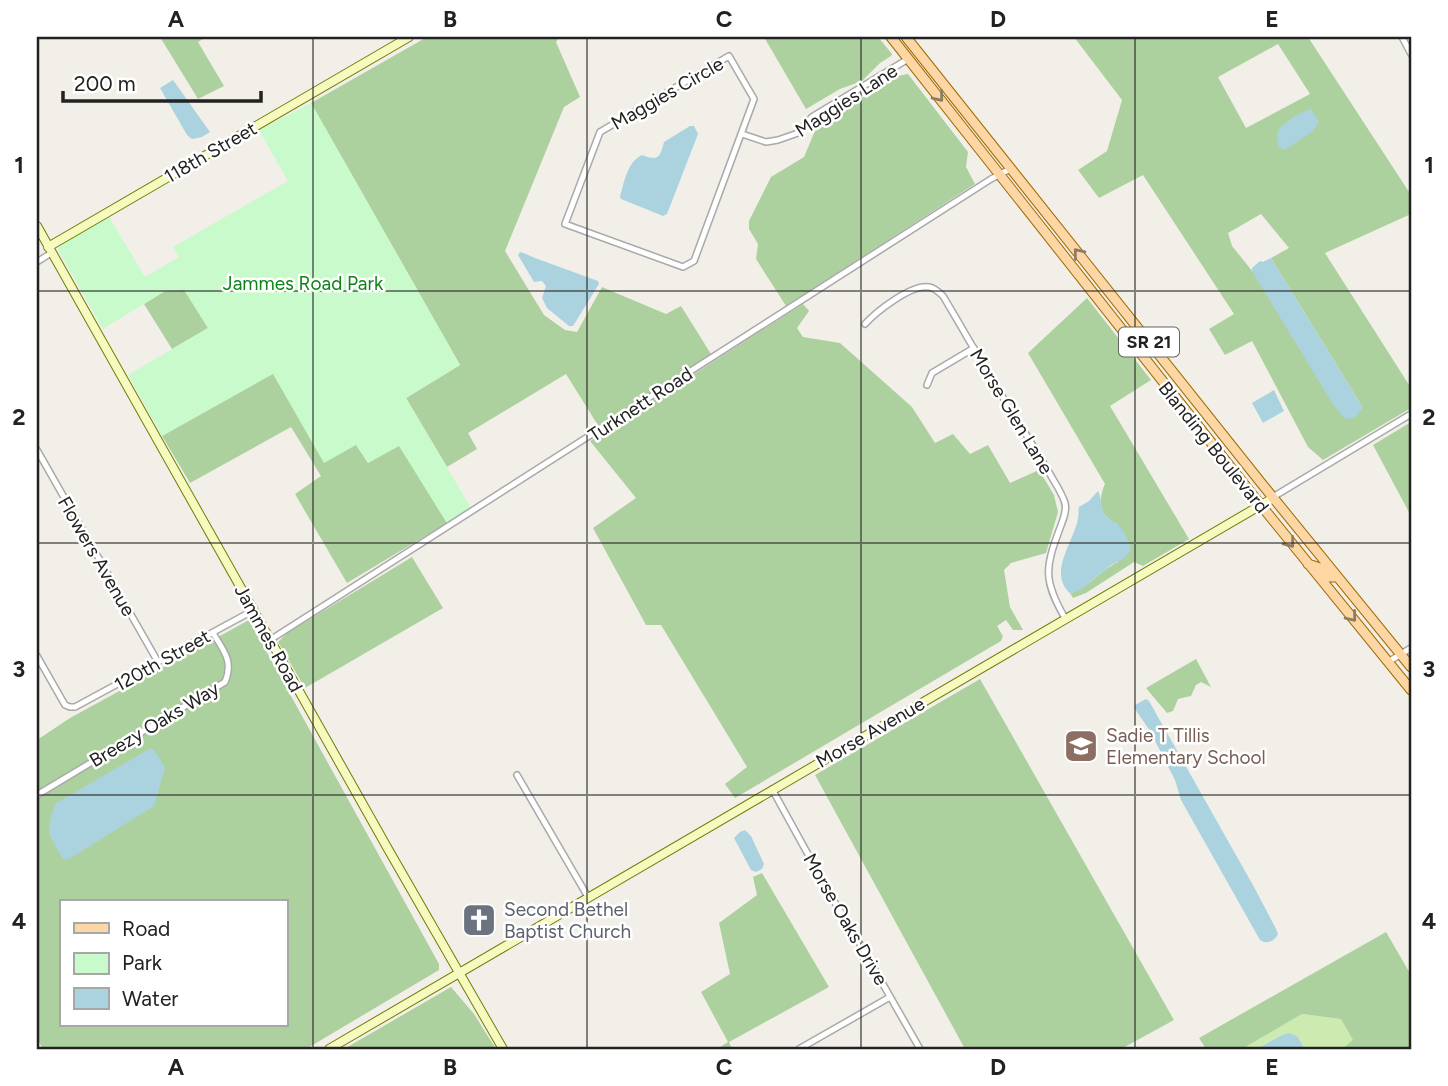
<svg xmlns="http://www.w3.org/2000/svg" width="1448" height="1086" viewBox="0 0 1448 1086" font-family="Figtree,sans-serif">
<rect width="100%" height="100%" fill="#f2efe9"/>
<!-- grass -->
<path fill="#cdebb0" d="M1302,1014l39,5 13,21 -12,9h-37l-1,-3 -16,-13 -8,3 -23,13h-15z"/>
<!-- forest -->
<path fill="#add19e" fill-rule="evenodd" d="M160,37h46l-8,5 26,44 -26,13z
M427,37h133l-4,5 24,55 -16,10 -59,144 39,64 21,15 12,2 25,-45 64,27 15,-8 30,48 -112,73 -33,-53 -98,59 9,16 -30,18 -41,-69 54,-33 -149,-262z
M764,37h114l14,17 -1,2 -11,7 -18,18 -22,8 -34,20z
M1074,37h234l103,158v19l-86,39 86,135v20l-88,52 -15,-13 -56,-106 -27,14 -16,-26 25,-15 -91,-139 -44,23 -21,-28 29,-19 15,-51zM1278,44l32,50 -64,34 -28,-51zM1261,214l28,34 -18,10 92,150 -131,-162 -4,-13z
M908,74l60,78 -2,15 9,17 -189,122 -30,-47 2,-15 -9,-15v-8l22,-44 33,-20 13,-31 80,-50z
M185,290l23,38 -36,21 -28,-45 21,-13z
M1087,298l64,82 -41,26 79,133 -46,27 -9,-4 -48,31 -13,5 -3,-5c19,-5 30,-23 48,-31l-1,-38c-4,-2 -8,-4 -10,-7 -9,-8 -7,-23 -2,-33l-77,-131z
M803,304l6,7 -12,17 6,9 37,6 72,64 23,36 18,-9 17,20 18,-9 22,38 29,-13 15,25 4,17 -12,41 -35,10 -7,7 6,37 13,23h-10l-7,-10 -9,6 6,10 -2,5 -266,157 -10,-14 22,-17 -86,-142h-15l-53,-97 43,-30 -46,-57z
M273,373l51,89 32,-18 12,19 31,-18 48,78 -100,60 -52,-89 26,-18 -30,-49 -101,56 -28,-47z
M1411,422v94l-38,-71z
M412,557l31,51 -138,80 -27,-46 9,-9z
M249,620l190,344v6l-133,79h-263l-6,-10v-299l33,-22zM61,902h224v123h-224z
M1196,659l15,28 -10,-5 -5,3 -5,11 -13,3 -5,12 -6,2 -21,-25z
M980,679l194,341 -53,29h-156l-150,-274z
M762,873l67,114 -100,55 3,7h-15l11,-7 -27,-50 29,-18 -11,-51 38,-28 -4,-18z
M1386,932l25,43v74h-69l11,-9 -12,-21 -39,-5 -60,35h-36l-7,-11z
M451,987l23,27 22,35h-152z"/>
<!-- park -->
<path fill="#c8facc" d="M311,103l149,262 -54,33 65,110 -24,15 -48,-77 -31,17 -12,-18 -32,18 -51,-89 -111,62 -34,-61 80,-47 -24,-38 -19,1 -62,38 -45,-79 3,-6 47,-29 37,62 34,-20 -6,-10 115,-66 -29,-51z"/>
<!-- water -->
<path fill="#aad3df" d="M173,80l37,52 -8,5 -10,2 -5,-4 -27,-47z
M1311,109l8,13 -6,9 -28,19 -7,-4c0,-2 -1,-10 -1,-12 3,-11 24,-22 34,-25z
M690,126h4l4,8 -31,80 -4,2 -42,-17 -1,-2c4,-14 7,-35 22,-42 16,6 18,3 22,-13z
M520,252c6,1 9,4 15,6 21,8 42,15 63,23l1,3 -26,42h-4l-22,-18 -5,-10 4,-12 -4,-5 -8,1 -16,-27z
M1271,258l92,150 -9,10 -8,1 -12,-13 -82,-135v-3l8,-7 3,1z
M1274,390l10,21 -21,12 -11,-20z
M1098,491c4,7 2,15 6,22 3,6 8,7 13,11 7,7 12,16 14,26l-8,9 -12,6 -31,25 -10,3c-23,-20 5,-53 8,-75 1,-4 0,-7 1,-11l10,-6z
M1146,699l3,2 105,186 22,42 2,5c-3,7 -11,11 -18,6l-79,-140 -6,-20 -25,-49 -15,-22v-4z
M151,748l4,3 10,17 -11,38 -85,53h-6c-16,-27 -17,-24 -8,-55z
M745,830l6,6 13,28 -2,5 -6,3 -5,-2 -17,-32 6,-6z
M1288,1033l9,3 8,13h-48l23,-13z"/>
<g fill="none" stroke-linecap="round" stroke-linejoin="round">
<!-- stream -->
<path stroke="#aad3df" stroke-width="2" d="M37,1046l2,3"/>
<!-- street casing -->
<g stroke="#a9a9a9" stroke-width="8">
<path id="street" d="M1402,37l9,17
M729,56l25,43 -60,162 -11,6 -118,-43 35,-92z
M742,134l24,8 12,-2 20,-7 14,-16 96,-58
M37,262l14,-9
M865,324c11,-12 46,-40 64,-37 6,1 10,5 14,9 24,40 46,80 71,119 12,19 24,39 36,59 5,9 12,19 15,29 2,8 -2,17 -5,25 -15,40 -17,52 5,90
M927,385l5,-12 42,-25
M37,450l121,212
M1273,497l138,-83
M270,640l721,-461 19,-10
M37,656l28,49 5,2h5l179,-97
M1388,662l23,-14
M517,775l71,122
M772,789l59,107 25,41 64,112
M37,795l188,-113c9,-21 -2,-32 -12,-49
M799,1049l91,-52"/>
</g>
<!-- secondary casing -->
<g stroke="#707d05" stroke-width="10">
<path id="secondary" d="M37,226l351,623 115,200
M48,247l361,-210
M329,1049l944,-551"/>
</g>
<!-- primary casing -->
<g stroke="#a06b00" stroke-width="11">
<path id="primary" d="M891,37l360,456 160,197
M906,37l356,447 149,183
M1308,564l12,4 8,9h9"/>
</g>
<!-- street -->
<use href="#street" stroke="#fff" stroke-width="5"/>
<!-- secondary -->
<use href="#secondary" stroke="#f7fabf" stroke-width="8"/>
<!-- primary -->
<use href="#primary" stroke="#fcd6a4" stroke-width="9"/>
</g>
<!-- one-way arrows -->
<defs><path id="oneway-chevron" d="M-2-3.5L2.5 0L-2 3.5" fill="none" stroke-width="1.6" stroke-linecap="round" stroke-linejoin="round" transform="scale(1.75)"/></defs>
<g stroke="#8f7c63">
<use href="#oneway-chevron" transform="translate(939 97) rotate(51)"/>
<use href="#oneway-chevron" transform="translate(1078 253) rotate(-129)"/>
<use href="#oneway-chevron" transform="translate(1290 543) rotate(52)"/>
<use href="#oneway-chevron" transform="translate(1352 617) rotate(51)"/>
</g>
<!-- grid -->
<path fill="none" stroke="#222" stroke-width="2" stroke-opacity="0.55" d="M313,37v1012M587,37v1012M861,37v1012M1135,37v1012M37,291h1374M37,543h1374M37,795h1374"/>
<!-- icons -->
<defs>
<g id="school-square" transform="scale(1.75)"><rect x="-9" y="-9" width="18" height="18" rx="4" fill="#8d6e63" stroke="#fff"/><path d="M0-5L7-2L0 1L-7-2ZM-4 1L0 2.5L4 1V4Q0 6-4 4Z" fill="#fff"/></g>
<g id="church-square" transform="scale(1.75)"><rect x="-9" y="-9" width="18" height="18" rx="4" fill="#6b7280" stroke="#fff"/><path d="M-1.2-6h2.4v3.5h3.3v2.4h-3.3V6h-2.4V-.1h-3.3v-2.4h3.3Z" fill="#fff"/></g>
</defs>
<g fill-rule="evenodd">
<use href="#school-square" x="1081" y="746"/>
<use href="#church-square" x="479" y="920"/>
</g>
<g text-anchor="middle" stroke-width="5" stroke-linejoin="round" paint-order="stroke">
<!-- shield labels -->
<rect fill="#fff" stroke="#646464" stroke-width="2" x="1119" y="327.5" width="60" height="29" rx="5"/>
<g font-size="18" font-weight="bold" fill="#222">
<text x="1149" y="348">SR 21</text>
</g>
<!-- street labels -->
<g font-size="19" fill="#222" stroke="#fff">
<text transform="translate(667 93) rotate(-30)" y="7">Maggies Circle</text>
<text transform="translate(846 100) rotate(-33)" y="7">Maggies Lane</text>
<text transform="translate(210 152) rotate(-30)" y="7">118th Street</text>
<text transform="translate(640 404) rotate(-33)" y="7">Turknett Road</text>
<text transform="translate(1012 411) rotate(59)" y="7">Morse Glen Lane</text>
<text transform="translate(1214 447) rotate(51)" y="7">Blanding Boulevard</text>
<text transform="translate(97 556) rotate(60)" y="7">Flowers Avenue</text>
<text transform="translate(269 638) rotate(61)" y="7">Jammes Road</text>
<text transform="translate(162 660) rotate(-29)" y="7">120th Street</text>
<text transform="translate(154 724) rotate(-31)" y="7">Breezy Oaks Way</text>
<text transform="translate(870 732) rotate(-30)" y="7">Morse Avenue</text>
<text transform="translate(846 919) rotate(60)" y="7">Morse Oaks Drive</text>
</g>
<!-- park labels -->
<g font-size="19" fill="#0c8416" stroke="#fff">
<text x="303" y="290">Jammes Road Park</text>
</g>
<!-- education labels -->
<g font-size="19" fill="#785e54" stroke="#fff" text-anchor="start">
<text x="1106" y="742">Sadie T Tillis<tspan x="1106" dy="22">Elementary School</tspan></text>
</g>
<!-- worship labels -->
<g font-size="19" fill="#5b616d" stroke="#fff" text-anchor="start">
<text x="504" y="916">Second Bethel<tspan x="504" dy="22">Baptist Church</tspan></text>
</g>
</g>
<!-- border -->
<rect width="1448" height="1086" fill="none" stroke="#ffffff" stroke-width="77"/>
<!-- legend -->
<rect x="60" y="900" width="228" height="126" fill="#ffffff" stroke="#a7a7a7" stroke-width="2"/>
<rect x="74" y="923" width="35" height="10" fill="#fcd6a4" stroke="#a7a7a7" stroke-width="2"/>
<text x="122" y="936" font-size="21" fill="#222222">Road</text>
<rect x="74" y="953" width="35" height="21" fill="#c8facc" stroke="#a7a7a7" stroke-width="2"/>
<text x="122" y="970" font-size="21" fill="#222222">Park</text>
<rect x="74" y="988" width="35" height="21" fill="#aad3df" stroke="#a7a7a7" stroke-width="2"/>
<text x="122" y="1006" font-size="21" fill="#222222">Water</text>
<!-- scale -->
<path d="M63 91v10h198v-10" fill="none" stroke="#222222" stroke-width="3.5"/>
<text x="74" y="91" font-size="21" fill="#222222" stroke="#ffffff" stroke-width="5" paint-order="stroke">200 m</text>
<rect x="38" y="38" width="1372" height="1010" fill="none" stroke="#222" stroke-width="2.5"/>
<g font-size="23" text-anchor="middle" font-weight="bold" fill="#222">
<text x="176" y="27">A</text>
<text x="450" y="27">B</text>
<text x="724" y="27">C</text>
<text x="998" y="27">D</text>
<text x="1272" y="27">E</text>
<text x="19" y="173">1</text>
<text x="1429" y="173">1</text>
<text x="19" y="425">2</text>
<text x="1429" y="425">2</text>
<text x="19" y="677">3</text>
<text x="1429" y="677">3</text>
<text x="19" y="929">4</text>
<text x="1429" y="929">4</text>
<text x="176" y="1075">A</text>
<text x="450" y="1075">B</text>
<text x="724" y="1075">C</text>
<text x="998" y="1075">D</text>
<text x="1272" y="1075">E</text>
</g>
</svg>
